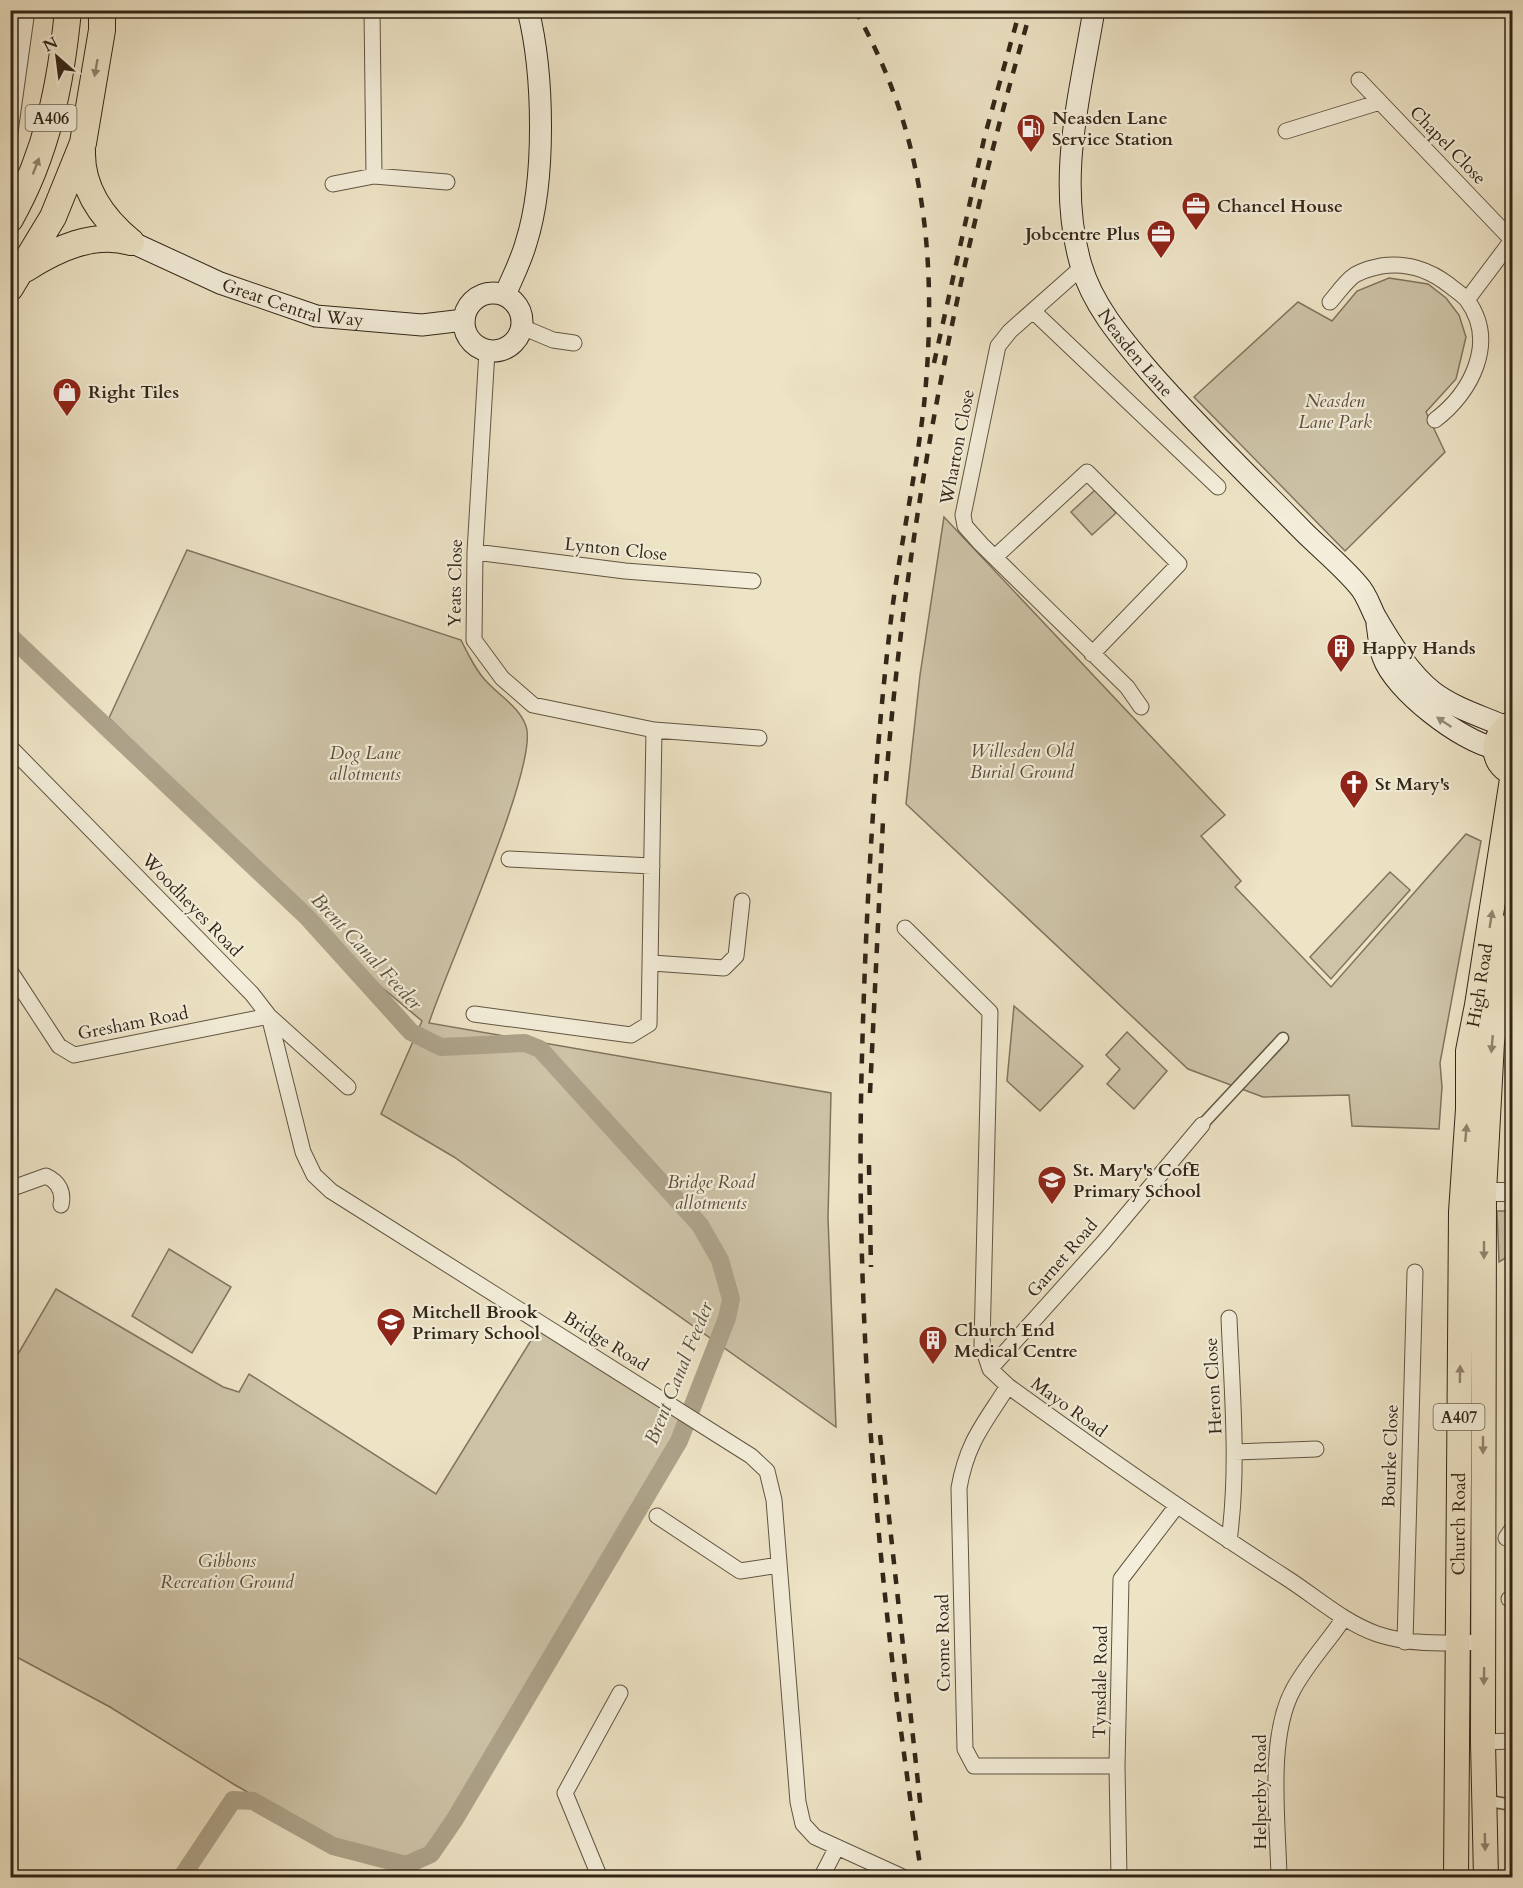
<svg xmlns="http://www.w3.org/2000/svg" width="1523" height="1888" viewBox="0 0 1523 1888" font-family="Cardo,serif">
<rect width="100%" height="100%" fill="#ede3c5"/>
<filter id="stains"><feTurbulence type="fractalNoise" baseFrequency=".00333" numOctaves="4"/><feColorMatrix values="0 0 0 0 .2 0 0 0 0 .09 0 0 0 0 .02 0 0 0 .5 -.17"/></filter>
<radialGradient id="worn" r=".72"><stop offset=".6" stop-color="#630" stop-opacity="0"/><stop offset="1" stop-color="#630" stop-opacity=".3"/></radialGradient>
<!-- green -->
<path fill="#cdc3a7" stroke="#80745f" stroke-width="1.5" d="M1389,278l39,6 18,14 13,17 7,22 -10,42 -30,33 19,40 -100,99 -151,-154 104,-95 34,19 25,-30z
M1095,490l21,23 -24,22 -21,-23z
M944,517l281,298 -24,21 40,45 -6,6 96,100 135,-153 15,7 -41,222 2,24 -3,42 -87,-3 -3,-31 -86,2 -75,-28 -282,-265 14,-129z
M187,550l274,90c7,14 15,31 26,42 14,15 32,25 39,44 14,38 -81,246 -97,297l402,70 -3,125 8,209 -382,-270 -73,-43 41,-93 -55,-46 -48,-52 -210,-205z
M1390,872l20,18 -79,89 -21,-22z
M1014,1006l69,60 -43,45 -33,-30z
M1127,1032l40,39 -33,38 -27,-25 13,-15 -14,-14z
M1497,1211h15v43l-13,8z
M169,1249l62,38 -39,66 -60,-37z
M56,1289l167,98 16,5 10,-18 187,120 102,-165 151,93 -7,25 -248,414 -34,-3 -66,-17 -99,-56 -125,-78 -99,-53v-288z
M556,1874l1,3h-168h1z"/>
<g fill="none" stroke-linecap="round" stroke-linejoin="round">
<!-- canal -->
<path stroke="#ada38a" stroke-width="18" d="M10,636l297,281 104,115 30,15 84,-4 15,6 160,176 20,35 11,39 -4,19 -48,123 -224,378 -24,35 -25,11 -73,-19 -80,-45 -20,-1 -52,78"/>
<!-- pedestrian casing -->
<g stroke="#615542" stroke-width="13">
<path id="pedestrian" d="M1202,1125l81,-87
M1495,1802l17,3"/>
</g>
<!-- minor casing -->
<g stroke="#615542" stroke-width="17">
<path id="minor" d="M372,10l2,166 73,6
M1359,80l153,160
M1286,131l94,-29
M10,132l17,-122
M333,184l41,-8
M1081,268l-71,63 -12,15 -35,169 2,11 16,18 146,143 14,20
M1467,300l45,-60
M1330,302c7,-8 13,-17 21,-24 7,-7 21,-10 30,-12 25,-4 49,4 68,19 6,5 14,10 18,15 31,42 4,93 -32,120
M1033,311l185,176
M522,327l31,13 21,3
M475,552l150,19 128,10
M995,557l92,-85 92,92 -87,90
M654,730l105,8
M10,747l242,247 17,22 79,71
M509,859l143,7
M905,928l85,84 -8,333 8,24 18,17c91,66 182,130 277,191 30,19 58,45 92,57 36,12 71,9 108,8
M652,963l72,5 12,-12 6,-55
M10,971l49,75 15,9 195,-39
M474,1014l157,21 18,-11 5,-294 -121,-25 -31,-27 -28,-38 1,-88 12,-201
M269,1016l34,136 11,23 17,16 420,265 16,15 7,29 24,302 5,22 12,13 90,41
M10,1189l36,-13c13,6 18,16 15,29
M1229,1318c3,75 10,149 0,223
M990,1369l113,-126 99,-118
M1008,1386c-24,38 -41,56 -49,102l6,261 9,17h143
M1235,1452l81,-3
M657,1516l83,55 39,-6
M1506,1538l6,-9
M1509,1599h3
M1405,1642l10,-370
M1483,1742l29,-1
M600,1878l-35,-85 55,-100
M821,1878l16,-31
M1119,1878l-2,-112 4,-187 55,-72
M1279,1878c-1,-56 -12,-140 14,-188 13,-25 35,-48 51,-72"/>
</g>
<!-- tertiary casing -->
<g stroke="#615542" stroke-width="20">
<path id="tertiary" d="M1484,1192h28"/>
</g>
<!-- secondary casing -->
<g stroke="#322617" stroke-width="23">
<g id="secondary">
<path id="s1" d="M1094,10c-14,85 -38,170 -13,255 12,41 41,74 68,106 49,56 102,107 154,160 18,18 38,34 55,54 8,8 12,21 17,31 15,26 34,57 58,76 21,16 48,24 73,35"/>
<path id="s2" d="M131,242l89,41 96,33 106,9 42,-5"/>
<circle cx="493" cy="322" r="29"/>
<path d="M505,295c7,-17 16,-34 21,-52 20,-63 18,-169 2,-233"/>
<path d="M1377,624c2,11 2,23 6,33 11,33 79,85 112,91"/>
</g>
</g>
<!-- primary casing -->
<g stroke="#322617" stroke-width="26">
<g id="primary">
<path d="M1512,723c-21,12 -23,39 0,50"/>
<path id="s3" d="M1456,1878l5,-666 7,-103v-58l9,-46 35,-226"/>
<path d="M1486,1878l-3,-136 1,-550 8,-150 20,-118"/>
</g>
</g>
<!-- trunk casing -->
<g stroke="#322617" stroke-width="28">
<path id="trunk" d="M82,151c-1,38 21,68 49,91
M10,219c37,-65 51,-135 58,-209
M25,269c31,-20 69,-38 106,-27
M10,288l43,-71 30,-74 19,-113v-20"/>
</g>
<!-- pedestrian -->
<use href="#pedestrian" stroke="#f3edd9" stroke-width="10"/>
<!-- minor -->
<use href="#minor" stroke="#f3edd9" stroke-width="15"/>
<!-- tertiary -->
<use href="#tertiary" stroke="#f3edd9" stroke-width="18"/>
<!-- secondary -->
<use href="#secondary" stroke="#f3edd9" stroke-width="21"/>
<!-- primary -->
<use href="#primary" stroke="#ede3c5" stroke-width="24"/>
<!-- trunk -->
<use href="#trunk" stroke="#ede3c5" stroke-width="26"/>
<!-- rail -->
<path stroke="#322617" stroke-width="4.5" stroke-dasharray="10 10" stroke-linecap="butt" d="M855,10c71,124 83,255 69,395 -8,69 -23,137 -32,206 -18,147 -26,297 -30,445 -8,274 18,550 60,822
M934,363l51,-228 35,-125
M886,781c21,-261 71,-519 145,-771
M870,1093l13,-273
M869,1165l2,102
M880,1435l41,375"/>
</g>
<!-- one-way arrows -->
<defs><path id="oneway-solid" d="M-6-.8H1V-3.2L6.5 0L1 3.2V.8H-6Z" transform="scale(1.5)"/></defs>
<g fill="#90846e">
<use href="#oneway-solid" transform="translate(96 68) rotate(100)"/>
<use href="#oneway-solid" transform="translate(36 166) rotate(-69)"/>
<use href="#oneway-solid" transform="translate(1491 919) rotate(-81)"/>
<use href="#oneway-solid" transform="translate(1492 1044) rotate(95)"/>
<use href="#oneway-solid" transform="translate(1466 1133) rotate(-85)"/>
<use href="#oneway-solid" transform="translate(1484 1250) rotate(90)"/>
<use href="#oneway-solid" transform="translate(1460 1374) rotate(-89)"/>
<use href="#oneway-solid" transform="translate(1483 1445) rotate(90)"/>
<use href="#oneway-solid" transform="translate(1484 1676) rotate(91)"/>
<use href="#oneway-solid" transform="translate(1485 1842) rotate(89)"/>
</g>
<use fill="#928a78" href="#oneway-solid" transform="translate(1444 722) rotate(-146)"/>
<!-- icons -->
<defs>
<g id="fuel-pin" transform="scale(1.5)"><path d="M0 17L-7.5 6A9.5 9.5 0 1 1 7.5 6Z" fill="#8f2418" stroke="#f3edd9"/><path d="M-5.5-6h7V0h2V4h1.3V-2.5L3-4.5l.8-.8L6-3V5H2.5V1h-1V6h-7ZM-4.2-4.7v3.2H.2V-4.7Z" fill="#fff"/></g>
<g id="office-pin" transform="scale(1.5)"><path d="M0 17L-7.5 6A9.5 9.5 0 1 1 7.5 6Z" fill="#8f2418" stroke="#f3edd9"/><path d="M-6-3h4V-5.5h4V-3h4V5H-6ZM-1-4.5V-3h2v-1.5ZM-6 0V1H6V0Z" fill="#fff"/></g>
<g id="shop-pin" transform="scale(1.5)"><path d="M0 17L-7.5 6A9.5 9.5 0 1 1 7.5 6Z" fill="#8f2418" stroke="#f3edd9"/><path d="M-5-2.5h2.3a2.7 3.5 0 0 1 5.4 0H5L5.5 6h-11ZM-1.5-2.5h3a1.5 2.3 0 0 0-3 0Z" fill="#fff"/></g>
<g id="building-pin" transform="scale(1.5)"><path d="M0 17L-7.5 6A9.5 9.5 0 1 1 7.5 6Z" fill="#8f2418" stroke="#f3edd9"/><path d="M-4-6H4V6H1V3H-1V6H-4ZM-2.5-4.3h1.7v1.8h-1.7ZM.8-4.3h1.7v1.8H.8ZM-2.5-1h1.7V.8h-1.7ZM.8-1h1.7V.8H.8Z" fill="#fff"/></g>
<g id="church-pin" transform="scale(1.5)"><path d="M0 17L-7.5 6A9.5 9.5 0 1 1 7.5 6Z" fill="#8f2418" stroke="#f3edd9"/><path d="M-1.2-6h2.4v3.5h3.3v2.4h-3.3V6h-2.4V-.1h-3.3v-2.4h3.3Z" fill="#fff"/></g>
<g id="school-pin" transform="scale(1.5)"><path d="M0 17L-7.5 6A9.5 9.5 0 1 1 7.5 6Z" fill="#8f2418" stroke="#f3edd9"/><path d="M0-5L7-2L0 1L-7-2ZM-4 1L0 2.5L4 1V4Q0 6-4 4Z" fill="#fff"/></g>
</defs>
<g fill-rule="evenodd">
<use href="#fuel-pin" x="1031" y="128"/>
<use href="#office-pin" x="1196" y="206"/>
<use href="#office-pin" x="1161" y="234"/>
<use href="#shop-pin" x="67" y="392"/>
<use href="#building-pin" x="1341" y="648"/>
<use href="#church-pin" x="1354" y="784"/>
<use href="#school-pin" x="1052" y="1180"/>
<use href="#school-pin" x="391" y="1322"/>
<use href="#building-pin" x="933" y="1340"/>
</g>
<g text-anchor="middle" stroke-width="4.5" stroke-linejoin="round" paint-order="stroke">
<!-- shield labels -->
<g fill="#f3edd9" stroke="#6c6251" stroke-width="1.5">
<rect x="25.5" y="105" width="51" height="26" rx="4.5"/>
<rect x="1433.5" y="1404" width="51" height="26" rx="4.5"/>
</g>
<g font-size="16" font-weight="bold" fill="#322617">
<text x="51" y="124">A406</text>
<text x="1459" y="1423">A407</text>
</g>
<!-- poi labels -->
<g font-size="18" font-weight="bold" fill="#322617" stroke="#f3edd9" text-anchor="start">
<text x="1052" y="124">Neasden Lane<tspan x="1052" dy="21">Service Station</tspan></text>
<text x="1217" y="212">Chancel House</text>
<text x="1140" y="240" text-anchor="end">Jobcentre Plus</text>
<text x="88" y="398">Right Tiles</text>
<text x="1362" y="654">Happy Hands</text>
<text x="1375" y="790">St Mary's</text>
<text x="1073" y="1176">St. Mary's CofE<tspan x="1073" dy="21">Primary School</tspan></text>
<text x="412" y="1318">Mitchell Brook<tspan x="412" dy="21">Primary School</tspan></text>
<text x="954" y="1336">Church End<tspan x="954" dy="21">Medical Centre</tspan></text>
</g>
<!-- street labels -->
<g font-size="18" fill="#322617" stroke="#f3edd9">
<text transform="translate(1448 145) rotate(46)" y="6">Chapel Close</text>
<text dy="6" stroke="none"><textPath href="#s2" startOffset="174">Great Central Way</textPath></text>
<text dy="6" stroke="none"><textPath href="#s1" startOffset="362">Neasden Lane</textPath></text>
<text transform="translate(957 447) rotate(-79)" y="6">Wharton Close</text>
<text transform="translate(616 549) rotate(6)" y="6">Lynton Close</text>
<text transform="translate(455 583) rotate(-89)" y="6">Yeats Close</text>
<text transform="translate(192 905) rotate(46)" y="6">Woodheyes Road</text>
<text dy="6" stroke="none"><textPath href="#s3" startOffset="894">High Road</textPath></text>
<text transform="translate(133 1023) rotate(-11)" y="6">Gresham Road</text>
<text transform="translate(1062 1258) rotate(-49)" y="6">Garnet Road</text>
<text transform="translate(606 1341) rotate(32)" y="6">Bridge Road</text>
<text transform="translate(1213 1386) rotate(-93)" y="6">Heron Close</text>
<text transform="translate(1069 1407) rotate(36)" y="6">Mayo Road</text>
<text transform="translate(1390 1456) rotate(-88)" y="6">Bourke Close</text>
<text dy="6" stroke="none"><textPath href="#s3" startOffset="354">Church Road</textPath></text>
<text transform="translate(943 1643) rotate(-91)" y="6">Crome Road</text>
<text transform="translate(1100 1682) rotate(-89)" y="6">Tynsdale Road</text>
<text transform="translate(1260 1792) rotate(-90)" y="6">Helperby Road</text>
</g>
<!-- park labels -->
<g font-size="18" font-style="italic" fill="#594d3b" stroke="#f3edd9">
<text x="1335" y="407">Neasden<tspan x="1335" dy="21">Lane Park</tspan></text>
<text x="1022" y="757">Willesden Old<tspan x="1022" dy="21">Burial Ground</tspan></text>
<text x="365" y="759">Dog Lane<tspan x="365" dy="21">allotments</tspan></text>
<text x="711" y="1188">Bridge Road<tspan x="711" dy="21">allotments</tspan></text>
<text x="227" y="1567">Gibbons<tspan x="227" dy="21">Recreation Ground</tspan></text>
</g>
<!-- water labels -->
<g font-size="20" font-style="italic" fill="#5d523f" stroke="#f3edd9">
<text transform="translate(367 951) rotate(47)" y="7">Brent Canal Feeder</text>
<text transform="translate(678 1373) rotate(-68)" y="7">Brent Canal Feeder</text>
</g>
</g>
<!-- margin -->
<rect width="1523" height="1888" fill="none" stroke="#ede3c5" stroke-width="36"/>
<rect x="12" y="12" width="1499" height="1864" fill="none" stroke="#322617" stroke-width="3"/>
<rect x="18" y="18" width="1487" height="1852" fill="none" stroke="#322617" stroke-width="1.5"/>
<!-- north arrow -->
<g transform="translate(57 57) rotate(332)" stroke="#f3edd9" stroke-width="4.5" paint-order="stroke">
<path d="M0-4.5L10 22L0 15L-10 22Z" fill="#322617"/>
<text y="-9" font-size="16" font-weight="bold" text-anchor="middle" fill="#322617">N</text>
</g>
<rect width="100%" height="100%" filter="url(#stains)"/>
<rect width="100%" height="100%" fill="url(#worn)"/>
</svg>
